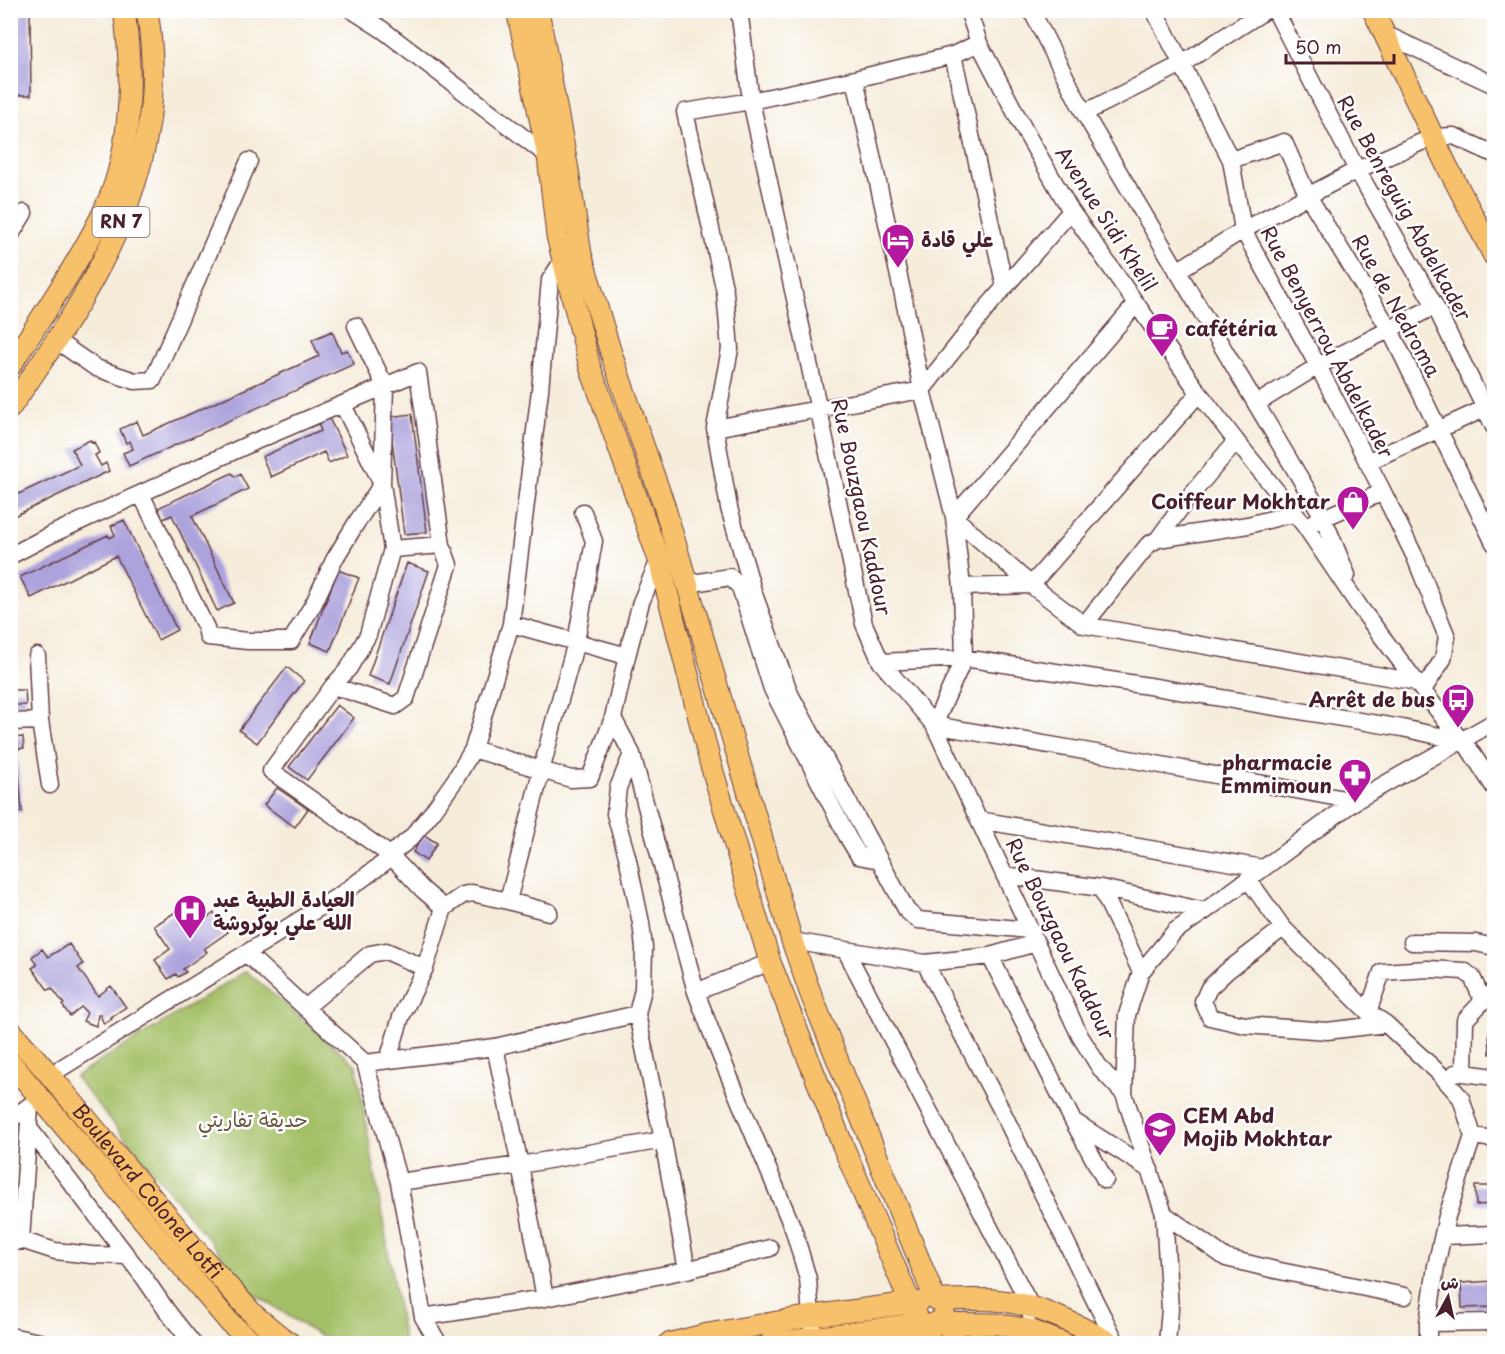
<svg xmlns="http://www.w3.org/2000/svg" width="1505" height="1354" viewBox="0 0 1505 1354" font-family="'Playpen Sans','Playpen Sans Arabic',sans-serif">
<rect width="100%" height="100%" fill="#fff"/>
<filter id="ink" filterUnits="userSpaceOnUse"><feTurbulence type="fractalNoise" baseFrequency=".0167" numOctaves="2"/><feDisplacementMap in="SourceGraphic" scale="12" xChannelSelector="R" yChannelSelector="G"/><feConvolveMatrix kernelMatrix="1 2 1 2 8 2 1 2 1" color-interpolation-filters="sRGB"/></filter>
<filter id="wash" filterUnits="userSpaceOnUse"><feTurbulence type="fractalNoise" baseFrequency=".008" numOctaves="4" result="noise"/><feDisplacementMap in="SourceGraphic" scale="24" xChannelSelector="R" yChannelSelector="G"/><feGaussianBlur stdDeviation="1.35" result="paint"/><feColorMatrix in="noise" values="0 0 0 0 0 0 0 0 0 0 0 0 0 0 0 0 0 1.4 0 .05"/><feComposite in="paint" operator="in"/></filter>
<g filter="url(#wash)">
<rect width="100%" height="100%" fill="#f5ecda"/>
<!-- green -->
<path fill="#a4c066" stroke="#777048" stroke-width="1.5" d="M246,971l110,94 48,278h-62l-24,-8 -65,-42 -178,-216z"/>
<g id="blocks">
<!-- building -->
<path fill="#aca2dc" d="M10,10h20l1,85h-21z
M332,331l9,21 6,-2 7,14 -225,102 -6,-13 10,-4 -3,-8 -4,2 -6,-14 17,-8 6,14 176,-79 -7,-16z
M412,414l15,118 -23,2 -15,-117z
M329,418l18,37 -18,8 -5,-11 -53,25 -9,-20 51,-24 1,1 7,-3 -3,-8z
M90,440l2,3 2,-1 5,11 -4,2 6,11 5,-3 3,8 -99,47v-20l70,-33 -8,-16z
M232,473l3,4 5,-3 8,15 -56,27 42,87 -17,8 -45,-96 -9,4 -5,-11z
M124,520l53,110 -19,10 -42,-84 -85,42 -11,-21 88,-42 2,3 5,-3 -4,-9z
M407,563l22,8 -39,113 -22,-8z
M338,570l21,8 -29,73 -20,-8z
M287,667l17,14 -47,62 -18,-13z
M10,674h2l1,16h12l1,15h-16z
M337,705l17,13 -47,62 -18,-13z
M23,737l1,11 -7,1 5,63 -12,1v-75z
M277,788l31,21 -13,18 -31,-22z
M424,835l13,8 -11,18 -13,-9z
M186,905l13,18 3,-2 -1,-2 5,-3 1,2 7,-5 14,19 -24,17 3,3 -24,17 3,3 -8,5 -2,-3 -8,5 -13,-19 15,-11 -16,-23z
M69,944l14,20 -5,4 20,28 13,-10 15,21 -15,10 1,2 -8,5 -4,-9h-2l-2,11 -13,-5 4,-8 -6,-6 -11,9 -8,-11 2,-1 -12,-16 -4,2 -16,-22 5,-3 -5,-8 10,-8 6,8z
M1489,1034h5v19l-4,1z
M1475,1186h19v18l-18,1z
M1494,1281v26l-32,1 -1,-25z"/>
</g>
</g>
<g filter="url(#ink)">
<use href="#blocks" fill-opacity="0" stroke="#643e45" stroke-width="1.5"/>
<g fill="none" stroke-linecap="round" stroke-linejoin="round">
<!-- minor casing -->
<g stroke="#643e45" stroke-width="19">
<path id="minor" d="M352,10l31,20 165,126
M739,10l12,91 52,234 61,289 17,38 53,63 146,311 20,32 24,26
M968,10l11,33 47,90 45,78 128,182 37,48 69,85 56,83 100,132 7,6 26,40
M1031,10l53,103 239,404 24,58
M1154,10l77,150 12,70 75,136 65,126 32,65 32,80 -4,22 -20,31
M1275,10l82,160 78,136 59,121
M1385,34l109,51
M979,43l-26,12 -98,24 -104,22 -66,11 40,180 5,57 -15,79 14,80 25,86 36,100 117,217 11,9 112,10
M953,55l52,232
M855,79l48,216 19,95 32,127 8,70 2,71 -30,67 179,31 242,45
M1084,113l98,-49 84,-54
M1231,160l53,-18 24,54 82,134 104,213
M10,236l14,-23
M1177,271l66,-41 114,-60 76,-33 21,-1 40,18
M1136,304l-182,213 77,68 53,40 333,57
M356,326l29,60 -3,98 10,65 -24,86 -19,33 -16,18 -62,85 119,84 33,35 21,18
M57,341l39,27 39,13 18,-1 96,-219
M1256,404l62,-38 117,-60
M715,428l207,-38 68,-86 81,-93
M1367,462l119,-54
M141,494l65,134 2,9 40,4h43l23,-38 20,-43 21,-35 27,-41 -39,-79
M1314,522l69,-30
M1158,539l27,-37 51,-61
M392,549l50,-4
M10,556l40,-21 206,-94 162,-69 24,173 7,20 -43,133 -11,8 -62,-20
M687,584l43,-7 10,10 32,102 75,147 12,20 20,4
M962,587l69,-2 168,-192
M511,624l116,32
M1084,625l64,-80 10,-6 90,-14 47,-12
M37,656l3,65 10,64
M881,662l83,-4 185,28 253,42 59,13
M613,718l19,36 64,238 23,60 75,179 14,48 4,49
M10,722l30,-1
M473,749l98,30 19,-1 23,-60 14,-62 14,-54 18,-42
M632,754l-14,34 -3,26 12,42 14,67 3,25 -1,41 -6,25 26,126 24,130
M979,820l284,48
M1004,875l97,13 104,23
M1248,879l35,49 85,84 18,12 54,50 21,24 12,38 -26,80 -11,50 -8,57v21
M1101,888l40,84
M508,901l45,-176 23,-83 18,-101 -11,-29
M1283,928l-56,43 -18,17 -6,13 7,16 35,8 82,6 59,-7
M792,941l133,22 65,-7 46,-13
M1412,942l64,1 18,4
M846,951l185,356 -1,6
M247,954l118,109 34,119 24,135 16,27
M990,956l82,163 33,61
M925,963l78,150 93,190 21,41
M696,992l74,-30
M305,1008l65,-54 16,-3 39,17
M1368,1012l14,-40 46,-3 36,2 8,6 11,24
M495,1047l25,118 25,133
M388,1060l13,-43 24,-49 19,-60 19,-13 9,-2 36,8 41,11
M365,1063l130,-16 142,-33
M1455,1073h9l30,4
M1464,1073l1,-53 18,-19 11,-10
M50,1075l293,-182 42,-31 5,-7 21,-17 22,-27 22,-31 18,-31 38,-125 29,-234 10,-110 13,-20 7,-2
M10,1120l26,-19
M1075,1122l75,48
M29,1128l116,151 22,32 26,33
M1473,1136l21,3
M399,1182l121,-17 143,-25
M1164,1214l62,44 49,12 130,26
M1443,1236l51,-2
M21,1240l34,11 37,4 36,1
M10,1244l11,-4 9,-133
M423,1317l122,-19 142,-28 83,-22
M1428,1323l66,-1
M10,1336l39,8
M1167,1344l3,-35 -6,-95 -40,-120 3,-79 14,-43 34,-41 30,-20 150,-110 139,-79"/>
</g>
<!-- major casing -->
<g stroke="#643e45" stroke-width="23">
<g id="major">
<path d="M517,10l31,146 9,80 33,131 69,193 51,202 60,200 73,184 73,170"/>
<path d="M538,10l30,160 13,84 30,99 53,152 128,436 18,51 125,307"/>
<path d="M1373,10l73,154 48,92"/>
<path d="M10,366c26,-40 53,-80 76,-121 11,-20 22,-40 29,-62 17,-54 17,-117 9,-173"/>
<path d="M10,408c64,-92 130,-188 141,-302 3,-32 1,-64 -4,-96"/>
<path id="s1" d="M10,1030l40,45 149,179 55,61 27,22 10,7"/>
<path d="M10,1062l220,261 25,21"/>
<path d="M937,1300c19,0 38,-1 57,0 41,3 83,24 118,44"/>
<path d="M944,1313l11,31"/>
<path d="M935,1323l61,1 34,6 35,14"/>
<path d="M924,1324l8,20"/>
<path d="M668,1344l40,-10 104,-18 106,-14"/>
<path d="M769,1344l153,-21"/>
</g>
</g>
<!-- minor -->
<use href="#minor" stroke="#fff" stroke-width="16"/>
<!-- major -->
<use href="#major" stroke="#f7c06b" stroke-width="21"/>
</g>
</g>
<!-- icons -->
<defs>
<g id="hotel-pin" transform="scale(1.725)"><path d="M0 17L-7.5 6A9.5 9.5 0 1 1 7.5 6Z" fill="#b5179e" stroke="#fff"/><path d="M-6-4.5h1.5V1H6V5H4.5V3h-9V5H-6ZM-4 0a1.8 1.8 0 1 1 3.6 0ZM.5 0V-2.5h3Q6-2.5 6 0Z" fill="#fff"/></g>
<g id="cafe-pin" transform="scale(1.725)"><path d="M0 17L-7.5 6A9.5 9.5 0 1 1 7.5 6Z" fill="#b5179e" stroke="#fff"/><path d="M-5.5-4.5H6V0H3Q3 3.5 0 3.5H-2.5Q-5.5 3.5-5.5 0ZM3-3.2v2h1.7v-2ZM-6 4.5H4V6H-6Z" fill="#fff"/></g>
<g id="shop-pin" transform="scale(1.725)"><path d="M0 17L-7.5 6A9.5 9.5 0 1 1 7.5 6Z" fill="#b5179e" stroke="#fff"/><path d="M-5-2.5h2.3a2.7 3.5 0 0 1 5.4 0H5L5.5 6h-11ZM-1.5-2.5h3a1.5 2.3 0 0 0-3 0Z" fill="#fff"/></g>
<g id="bus-pin" transform="scale(1.725)"><path d="M0 17L-7.5 6A9.5 9.5 0 1 1 7.5 6Z" fill="#b5179e" stroke="#fff"/><path d="M-5-6H5V4H4V6H2V4H-2V6H-4V4H-5ZM-3.5-4V0h7V-4ZM-3.5 1.2v1.5H-2V1.2ZM2 1.2v1.5H3.5V1.2Z" fill="#fff"/></g>
<g id="pharmacy-pin" transform="scale(1.725)"><path d="M0 17L-7.5 6A9.5 9.5 0 1 1 7.5 6Z" fill="#b5179e" stroke="#fff"/><path d="M-2-6h4v4h4v4h-4v4h-4v-4h-4v-4h4Z" fill="#fff"/></g>
<g id="hospital-pin" transform="scale(1.725)"><path d="M0 17L-7.5 6A9.5 9.5 0 1 1 7.5 6Z" fill="#b5179e" stroke="#fff"/><path d="M-5-5h3v3.5h4V-5h3V5h-3V1.5h-4V5h-3Z" fill="#fff"/></g>
<g id="school-pin" transform="scale(1.725)"><path d="M0 17L-7.5 6A9.5 9.5 0 1 1 7.5 6Z" fill="#b5179e" stroke="#fff"/><path d="M0-5L7-2L0 1L-7-2ZM-4 1L0 2.5L4 1V4Q0 6-4 4Z" fill="#fff"/></g>
</defs>
<g fill-rule="evenodd">
<use href="#hotel-pin" x="898" y="240"/>
<use href="#cafe-pin" x="1162" y="329"/>
<use href="#shop-pin" x="1353" y="502"/>
<use href="#bus-pin" x="1458" y="700"/>
<use href="#pharmacy-pin" x="1355" y="775"/>
<use href="#hospital-pin" x="190" y="911"/>
<use href="#school-pin" x="1160" y="1128"/>
</g>
<g text-anchor="middle" stroke-width="5" stroke-linejoin="round" paint-order="stroke">
<!-- shield labels -->
<rect fill="#fff" stroke="#80626b" stroke-width="1.5" x="92.5" y="207" width="57" height="30" rx="4.5"/>
<g font-size="18" font-weight="bold" fill="#4a1f2b">
<text x="121" y="228">RN 7</text>
</g>
<!-- street labels -->
<g font-size="20" fill="#4a1f2b" stroke="#fff">
<text transform="translate(1404 208) rotate(61)" y="7">Rue Benreguig Abdelkader</text>
<text transform="translate(1106 219) rotate(57)" y="7">Avenue Sidi Khelil</text>
<text transform="translate(1396 306) rotate(61)" y="7">Rue de Nedroma</text>
<text transform="translate(1327 342) rotate(62)" y="7">Rue Benyerrou Abdelkader</text>
<text transform="translate(861 507) rotate(78)" y="7">Rue Bouzgaou Kaddour</text>
<text transform="translate(1060 939) rotate(64)" y="7">Rue Bouzgaou Kaddour</text>
<text dy="7" stroke="none"><textPath href="#s1" startOffset="212">Boulevard Colonel Lotfi</textPath></text>
</g>
<!-- poi labels -->
<g font-size="20" font-weight="bold" fill="#4a1f2b" stroke="#fff" text-anchor="start">
<text x="921" y="247">علي قادة</text>
<text x="1185" y="336">cafétéria</text>
<text x="1330" y="509" text-anchor="end">Coiffeur Mokhtar</text>
<text x="1435" y="707" text-anchor="end">Arrêt de bus</text>
<text x="1332" y="770" text-anchor="end">pharmacie<tspan x="1332" dy="23">Emmimoun</tspan></text>
<text x="213" y="907">العيادة الطبية عبد<tspan x="213" dy="23">الله علي بوكروشة</tspan></text>
<text x="1183" y="1123">CEM Abd<tspan x="1183" dy="23">Mojib Mokhtar</tspan></text>
</g>
<!-- park labels -->
<g font-size="20" fill="#6a5740" stroke="#fff">
<text x="253" y="1127">حديقة تفاريتي</text>
</g>
</g>
<!-- margin -->
<rect width="1505" height="1354" fill="none" stroke="#fff" stroke-width="36"/>
<!-- north arrow -->
<g transform="translate(1448 1297) rotate(8)" stroke="#ffffff" stroke-width="4.5" paint-order="stroke">
<path d="M0-4.5L10 22L0 15L-10 22Z" fill="#4a1f2b"/>
<text y="-9" font-size="16" font-weight="bold" text-anchor="middle" fill="#4a1f2b">ش</text>
</g>
<!-- scale -->
<path d="M1286 54v9h108v-9" fill="none" stroke="#4a1f2b" stroke-width="3"/>
<text x="1295" y="54" font-size="18" fill="#4a1f2b" stroke="#ffffff" stroke-width="4.5" paint-order="stroke">50 m</text>
</svg>
